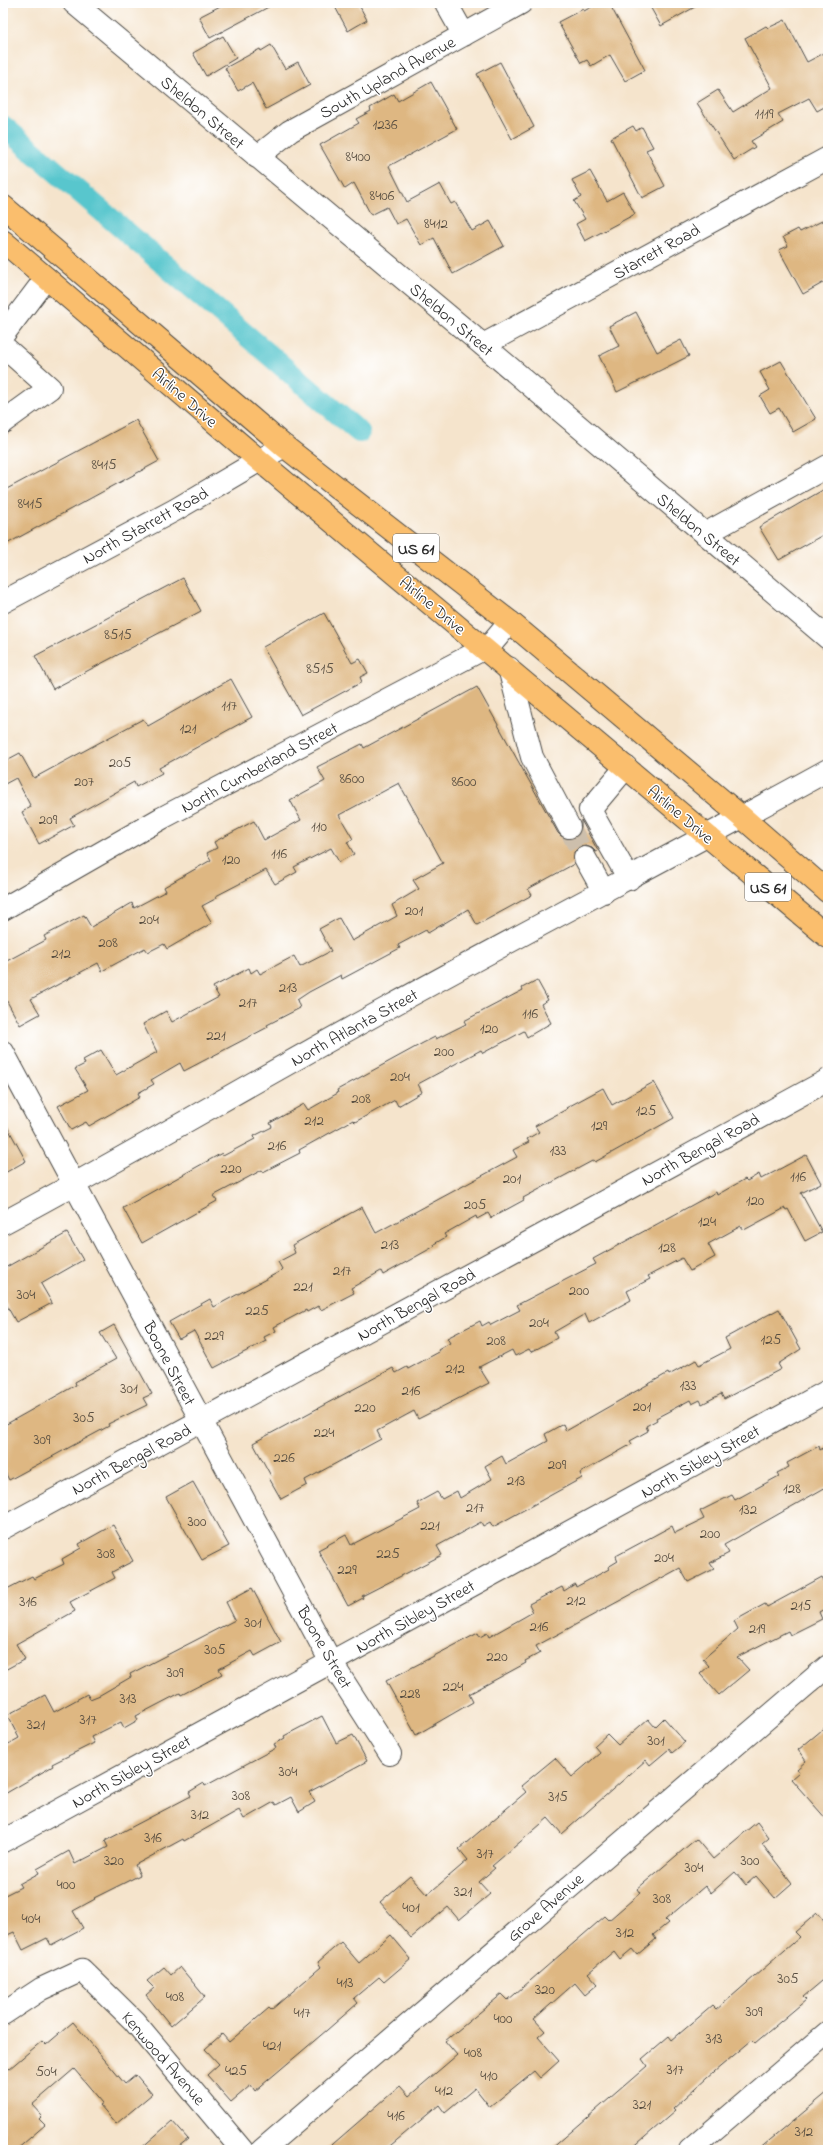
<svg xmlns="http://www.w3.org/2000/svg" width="831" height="2153" viewBox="0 0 831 2153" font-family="'Indie Flower',sans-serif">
<rect width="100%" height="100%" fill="#fff"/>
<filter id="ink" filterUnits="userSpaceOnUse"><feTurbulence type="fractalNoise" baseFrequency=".025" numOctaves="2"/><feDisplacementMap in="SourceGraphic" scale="8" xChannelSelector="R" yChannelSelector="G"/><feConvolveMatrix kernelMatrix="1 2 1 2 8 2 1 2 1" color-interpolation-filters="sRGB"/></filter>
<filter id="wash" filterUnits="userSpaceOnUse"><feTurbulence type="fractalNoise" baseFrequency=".012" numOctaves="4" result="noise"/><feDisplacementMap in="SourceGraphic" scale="16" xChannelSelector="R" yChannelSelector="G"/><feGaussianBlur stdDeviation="0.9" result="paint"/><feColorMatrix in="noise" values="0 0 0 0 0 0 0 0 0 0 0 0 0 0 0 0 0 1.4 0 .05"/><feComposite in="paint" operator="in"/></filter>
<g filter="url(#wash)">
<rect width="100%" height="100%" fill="#f5e4cc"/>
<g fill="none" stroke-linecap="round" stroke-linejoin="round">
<!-- canal -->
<path stroke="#58c6cd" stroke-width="22" d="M3,126l356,306"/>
</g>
<g id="blocks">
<!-- building -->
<path fill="#deb782" d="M226,3h50l-66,35 -11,-21z
M333,3h25l9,17 -19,11z
M599,3h10l36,67 -20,11 -15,-26 -19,11 -4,-6 -6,3 -23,-41 25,-13 1,2z
M648,3h54l-41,23z
M785,20l22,42 21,-11v54l-11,6 -8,-13 -31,16 5,8 -32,19 4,6 -21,13 -37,-57 21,-13 15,22 39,-24 -27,-50 21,-12 2,2z
M223,36l13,22 -30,18 -13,-23z
M271,45l14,24 13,-7 12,23 -44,24 -14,-26 -14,8 -13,-23 35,-19 1,2z
M500,62l34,65 -22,12 -35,-65z
M431,82l26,47 -68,37 18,36 33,-18 11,20 4,-2 17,29 18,-10 14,25 -51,28 -19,-36 -13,7 -15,-26 -10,5 -9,-17 -16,8 -17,-32 -9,6 -25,-44 39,-22 -3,-4 15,-8 -1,-3 24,-14 4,7z
M633,126l3,5 6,-4 11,20 -7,3 19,36 -23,12 -31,-60z
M590,171l17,30 16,-9 12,22 -50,27 -9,-17 9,-5 -11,-18 7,-4 -9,-17z
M828,218v62l-25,14 -24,-44 9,-4 -5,-9 15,-8 2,3z
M636,312l21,40 24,-12 8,16 -72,36 -18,-36 20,-10 -10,-20z
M781,361l35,58 -23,13 -14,-24 -9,5 -10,-17 10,-6 -10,-18z
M136,420l23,41 -156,85v-55z
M828,487v45l-49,28 -20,-33z
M183,578l18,33 -148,78 -18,-33z
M324,613l28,50 8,-4 8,14 -8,4 2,5 -61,33 -38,-68z
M231,679l21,38 -93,51 3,5 -26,14 -2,-5 -64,36 4,7 -35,19 -17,-32 9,-5 -15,-29 -13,7v-23l17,-9 14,25 109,-59 5,7z
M477,687l81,146 4,4 6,2 7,-1 6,-10v-8l17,31 -2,1 -4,-4 -6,-2 -7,1 -5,5v12l-46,25 4,6 -55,30 -9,-16 -40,24 -2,-3 -28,15 2,3 -58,31 -1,-4 -32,17 -12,8 3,8 -33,17 1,2 -84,44 -4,-8 -29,17 3,4 -16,9 2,4 -51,29 -3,-4 -15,8 -13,-24 30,-16 -13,-21 10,-5 -2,-4 18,-10 15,25 41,-23 -14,-28 23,-13 6,11 47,-25 -6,-10 36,-19 2,5 6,-4 3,5 34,-18 6,11 31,-16 -12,-22 20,-11 13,23 45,-25 -5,-11 27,-16 -6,-9 30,-17 -44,-80 -60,32 14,24 -6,3 7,12 -15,8 -8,-14 -37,19 3,5 -22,12 -9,-14 -50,26 1,2 -15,8 10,17 -45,26 -3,-5 -16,8 -3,-4 -43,23 -4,-8 -67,36 9,15 -20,11 -17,-31v-31l43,-23 -2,-4 40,-21 7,12 41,-24 2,5 32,-17 -2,-4 47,-27 -4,-7 10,-5 -3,-6 40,-21 10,19 37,-20 -11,-20 35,-19 -8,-14 45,-23 2,4z
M537,980l11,20 -7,4 10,19 -24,14 -3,-6 -41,22 -2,-3 -63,34 4,8 -24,14 -3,-6 -40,22 -2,-2 -54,30 1,3 -37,19 -1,-2 -49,26 4,5 -75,42 -19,-35 99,-55 1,3 32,-17 -1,-3 18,-9 -2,-4 34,-19 4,6 30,-17 -1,-3 86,-47 12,-6 1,2 30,-15 -2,-3 59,-31 -1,-2z
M654,1082l20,36 -79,44 -1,-2 -71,38 1,2 -33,18 -3,-5 -11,6 -1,-3 -32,18 2,3 -12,7 1,2 -52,29 -2,-4 -30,17 3,5 -33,17 -3,-4 -11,6 -1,-2 -32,17 2,4 -12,6 2,4 -52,27 -20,-37 -15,8 -10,-17 41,-23 4,8 65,-35 3,-3 -4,-7 17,-9 -3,-8 70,-38 14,26 141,-76 -4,-7 16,-8 -2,-3 12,-7 -4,-6 32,-17 -1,-1 37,-20 9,17z
M3,1119l23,42 -23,13z
M806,1155l15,28 -20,10 21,39 -17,9 -17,-32 -2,1 -1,-2 -41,22 -3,-4 -33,18 7,13 -25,14 -8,-13 -34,18 2,3 -23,12 4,9 -42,23 -4,-9 -31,18 3,6 -26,14 -2,-3 -14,7 -3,-6 -33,17 10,16 -71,36 -4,-8 -37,20 4,8 -76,41 2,5 -26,14 -12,-21 2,-2 -18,-33 140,-75 3,5 11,-6 1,2 31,-17 -1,-2 12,-7 -3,-5 33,-17 2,5 7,-4 2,3 29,-15 -3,-5 79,-41 -3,-5 123,-67 1,3 28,-16 2,2 12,-7 2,5z
M67,1233l16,27 -42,24 11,19 -36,19 -13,-23v-30z
M779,1309l22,40 -23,15 3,5 -57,30 -3,-5 -19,10 -2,-4 -8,4 -2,-4 -34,18 1,2 -11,6 2,5 -18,10 2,3 -52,29 2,5 -89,49 -3,-5 -7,4 -2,-4 -44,24 5,9 -80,41 1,2 -15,8 -30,-56 28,-15 5,10 69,-36 -3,-6 20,-11 5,7 15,-8 3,7 32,-19 -7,-13 17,-10 4,8 42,-23 -3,-7 18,-10 3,7 102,-58 1,2 27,-15 3,5 31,-16 -5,-11z
M114,1325l38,69 -9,4 4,7 -39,19 1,2 -100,54 -6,-12v-42l73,-41 -1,-3 41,-23 -16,-26z
M828,1445v41l-104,59 5,8 -19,10 4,6 -26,13 -8,-14 -118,64 -26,14 4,7 -15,8 1,2 -57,31 4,8 -57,33 -30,-54 92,-48 2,4 7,-4 2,4 44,-25 -4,-8 33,-17 2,4 11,-7 1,3 33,-18 -1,-2 10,-6 -2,-5 56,-30 3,7 29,-14 -4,-8 32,-16 3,5 44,-24 -2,-3 12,-6 -2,-4 32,-17 1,4z
M193,1482l36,64 -27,14 -36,-63z
M113,1525l20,36 -21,11 3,6 -45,24 5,9 -59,33 9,15 -22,12v-80l29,-15 2,3 30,-15 -2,-5 19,-11 -2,-4z
M822,1577l6,11v19l-9,5 3,7 -32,16 -2,-4 -51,26 12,13 -30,25 -19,-21 9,-8 -6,-7 35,-30 -4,-8 31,-17 2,3z
M252,1588l29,54 -26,14 -3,-5 -33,18 3,5 -41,21 -1,-2 -44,23 2,4 -14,8 -3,-6 -30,15 3,6 -42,21 1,2 -50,29v-48l16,-9 -12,-23 38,-20 9,17 33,-18 3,5 10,-4 31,-18 -1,-3 105,-54 -9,-18z
M322,1716l14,27 17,-8 14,26 -58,31 6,10 -16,10 -8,-15 -15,8 -2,-3 -30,17 -5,-9 -55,31 -1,-2 -48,26 5,10 -46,23 1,1 -22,12 10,17 -32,17 -4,-7 -24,12 -9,-18 -11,5v-41l18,-9 -2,-3 20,-11 -2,-4 32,-18 6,13 33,-17 -3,-6 86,-45 -2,-4 15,-9 1,3 71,-38 -2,-4 11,-6 -1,-2z
M664,1718l21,24 -13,11 -3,-4 -19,16 -4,-5 -84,74 -14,-16 -56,48 3,2 -16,14 11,12 -31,26 -11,-13 -37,31 -31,-36 30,-26 17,19 41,-35 -9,-11 67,-57 -5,-6 34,-28 17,19 28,-24 -6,-7 13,-12 11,11 30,-26 7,8z
M828,1725v96l-37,-42 8,-7 -2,-3 9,-8 -8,-11z
M757,1822l12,16 -7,6 30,39 -17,15 -19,-22 -10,9 -11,-13 -24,21 -6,-7 -40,34 3,3 -15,12 3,4 -19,16 -5,-6 -12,10 -6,-8 -26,22 10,11 -13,11 -10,-12 -41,36 11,12 -7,6 21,24 -19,17 -6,-7 -44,36 -15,-19 -30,25 -6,-8 -54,45h-59l74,-64 9,10 48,-41 -12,-14 57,-47 6,6 97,-84 4,4 31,-27 -3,-4 59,-50 17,20z
M817,1913l11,13v50l-25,21 3,3 -51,43 -3,-3 -44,37 -35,32 2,2 -45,39h-80l97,-84 -5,-7 27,-23 3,4 40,-34 4,4 84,-73 -5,-5z
M391,1935l20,24 -27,23 -5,-5 -25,21 4,5 -31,27 -72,61 -4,-6 -20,17 -24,-27 12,-11 -14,-15 17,-15 7,8 40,-34 2,2 50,-43 -3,-5 23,-20 18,21z
M164,1967l7,8 9,-8 25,30 -34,29 -25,-31 8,-7 -7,-7z
M73,2022l52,62 11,-9 16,19 -36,30 -16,-19 3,-2 -29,-34 -42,36 10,11 -3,3 6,6 -29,25h-13v-76l39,-33 4,4z
M828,2092v58h-70z
M172,2121l16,18 -14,11h-35z"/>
</g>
</g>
<g filter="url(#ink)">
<use href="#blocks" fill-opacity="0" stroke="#494743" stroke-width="1"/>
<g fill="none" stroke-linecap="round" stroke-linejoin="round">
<!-- minor-tunnel -->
<path stroke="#cdbfac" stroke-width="22" stroke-dasharray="22 11" stroke-linecap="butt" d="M569,827l16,31"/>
<!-- minor casing -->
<g stroke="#494743" stroke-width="24">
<path id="minor" d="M74,3l409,342 345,293
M446,3l18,32
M257,157l33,-26 231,-128
M3,335l43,-57
M483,345l345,-187
M3,346l47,42 -47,34
M705,534l123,-68
M3,602l172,-92 109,-64
M509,668l23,89 37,70
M626,767l-36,43 39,69
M585,858l19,34
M3,909l159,-91 323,-170 8,-6 17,-20
M3,1052l328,610 59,92
M3,1223c131,-70 258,-146 388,-217 145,-80 292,-156 437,-236
M3,1528l825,-448
M3,1841l825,-450
M3,2014l38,-25 41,-19 52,51 108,129
M262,2150l566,-484
M690,2150l138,-118"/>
</g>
<!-- highway casing -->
<g stroke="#494743" stroke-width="24">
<path id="highway" d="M3,206l281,240 226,176 233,196 85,74
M3,241l257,220 568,476"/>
</g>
<!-- minor -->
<use href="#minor" stroke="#fff" stroke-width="22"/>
<!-- highway -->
<use href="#highway" stroke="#fabe6d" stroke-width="22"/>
</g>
</g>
<g text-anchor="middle" stroke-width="3" stroke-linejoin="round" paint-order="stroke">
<!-- number labels -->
<g font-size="15" fill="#584e41">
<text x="764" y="118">1119</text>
<text x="385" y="129">1236</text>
<text x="358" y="161">8400</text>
<text x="382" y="200">8406</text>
<text x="436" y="228">8412</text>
<text x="104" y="469">8415</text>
<text x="30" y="508">8415</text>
<text x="118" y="639">8515</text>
<text x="320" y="673">8515</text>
<text x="229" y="710">117</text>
<text x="188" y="733">121</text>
<text x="120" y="767">205</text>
<text x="352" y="783">8600</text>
<text x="84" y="786">207</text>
<text x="464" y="786">8600</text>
<text x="48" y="824">209</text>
<text x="319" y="831">110</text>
<text x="279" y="858">116</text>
<text x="231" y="864">120</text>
<text x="414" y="915">201</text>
<text x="149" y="924">204</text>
<text x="108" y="947">208</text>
<text x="61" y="958">212</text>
<text x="288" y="992">213</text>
<text x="248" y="1007">217</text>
<text x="530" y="1018">116</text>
<text x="489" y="1033">120</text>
<text x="216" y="1040">221</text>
<text x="444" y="1056">200</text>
<text x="400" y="1081">204</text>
<text x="361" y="1103">208</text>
<text x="646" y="1115">125</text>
<text x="314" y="1125">212</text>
<text x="599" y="1130">129</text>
<text x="277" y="1150">216</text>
<text x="558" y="1155">133</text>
<text x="231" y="1173">220</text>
<text x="798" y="1181">116</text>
<text x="512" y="1183">201</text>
<text x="755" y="1205">120</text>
<text x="475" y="1209">205</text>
<text x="707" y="1226">124</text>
<text x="390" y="1249">213</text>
<text x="667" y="1252">128</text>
<text x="342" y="1275">217</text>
<text x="303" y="1291">221</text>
<text x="579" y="1295">200</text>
<text x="26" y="1299">304</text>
<text x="257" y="1315">225</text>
<text x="539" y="1327">204</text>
<text x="214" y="1340">229</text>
<text x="771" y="1344">125</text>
<text x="496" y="1345">208</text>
<text x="455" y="1373">212</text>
<text x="688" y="1390">133</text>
<text x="129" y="1393">301</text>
<text x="411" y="1395">216</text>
<text x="642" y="1411">201</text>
<text x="365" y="1412">220</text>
<text x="84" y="1422">305</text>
<text x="324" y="1437">224</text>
<text x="42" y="1444">309</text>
<text x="284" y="1462">226</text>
<text x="557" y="1469">209</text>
<text x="516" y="1485">213</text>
<text x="792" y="1493">128</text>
<text x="475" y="1512">217</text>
<text x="748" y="1514">132</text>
<text x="197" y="1526">300</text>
<text x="430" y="1530">221</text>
<text x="710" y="1538">200</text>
<text x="106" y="1558">308</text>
<text x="388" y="1558">225</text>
<text x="664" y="1562">204</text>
<text x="347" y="1574">229</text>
<text x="576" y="1605">212</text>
<text x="28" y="1606">316</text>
<text x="801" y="1610">215</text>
<text x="253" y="1627">301</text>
<text x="539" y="1631">216</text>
<text x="757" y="1633">219</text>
<text x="215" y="1654">305</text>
<text x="497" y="1661">220</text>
<text x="175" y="1677">309</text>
<text x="453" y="1691">224</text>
<text x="410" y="1698">228</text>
<text x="128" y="1703">313</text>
<text x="88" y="1724">317</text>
<text x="36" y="1729">321</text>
<text x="656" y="1745">301</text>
<text x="288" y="1776">304</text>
<text x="241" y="1800">308</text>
<text x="558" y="1801">315</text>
<text x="200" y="1819">312</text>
<text x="153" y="1842">316</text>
<text x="485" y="1858">317</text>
<text x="114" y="1865">320</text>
<text x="750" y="1865">300</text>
<text x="694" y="1872">304</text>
<text x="66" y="1889">400</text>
<text x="463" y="1896">321</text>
<text x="662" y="1903">308</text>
<text x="411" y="1912">401</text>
<text x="31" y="1923">404</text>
<text x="625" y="1937">312</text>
<text x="788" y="1983">305</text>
<text x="345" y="1987">413</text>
<text x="545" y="1994">320</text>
<text x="175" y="2001">408</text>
<text x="754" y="2016">309</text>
<text x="302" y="2017">417</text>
<text x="503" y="2023">400</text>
<text x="714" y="2043">313</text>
<text x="272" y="2050">421</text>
<text x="473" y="2057">408</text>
<text x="675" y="2074">317</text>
<text x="236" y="2075">425</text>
<text x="46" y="2076">504</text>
<text x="489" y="2080">410</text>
<text x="444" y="2095">412</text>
<text x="642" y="2109">321</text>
<text x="396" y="2120">416</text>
<text x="804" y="2136">312</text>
</g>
<!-- shield labels -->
<g fill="#fff" stroke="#6b6b6b" stroke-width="1">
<rect x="393" y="534" width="46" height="28" rx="3"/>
<rect x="745" y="873" width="46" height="28" rx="3"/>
</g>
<g font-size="16" font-weight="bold" fill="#2b2b2b">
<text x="416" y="554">US 61</text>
<text x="768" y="893">US 61</text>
</g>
<!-- street labels -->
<g font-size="17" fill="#2b2b2b" stroke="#fff">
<text transform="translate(387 77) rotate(-29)" y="6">South Upland Avenue</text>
<text transform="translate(203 112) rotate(40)" y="6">Sheldon Street</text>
<text transform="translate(656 251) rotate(-29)" y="6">Starrett Road</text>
<text transform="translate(452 319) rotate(40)" y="6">Sheldon Street</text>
<text transform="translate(185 397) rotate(41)" y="6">Airline Drive</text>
<text transform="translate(145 525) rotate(-29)" y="6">North Starrett Road</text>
<text transform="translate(699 529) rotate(40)" y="6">Sheldon Street</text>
<text transform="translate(433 605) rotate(40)" y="6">Airline Drive</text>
<text transform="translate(259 767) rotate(-28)" y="6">North Cumberland Street</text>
<text transform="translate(681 814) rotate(40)" y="6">Airline Drive</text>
<text transform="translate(354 1027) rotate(-29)" y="6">North Atlanta Street</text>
<text transform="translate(700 1149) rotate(-29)" y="6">North Bengal Road</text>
<text transform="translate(416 1304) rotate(-29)" y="6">North Bengal Road</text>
<text transform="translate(170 1363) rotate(62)" y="6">Boone Street</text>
<text transform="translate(131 1459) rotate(-28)" y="6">North Bengal Road</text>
<text transform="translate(700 1461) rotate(-29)" y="6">North Sibley Street</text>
<text transform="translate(415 1616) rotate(-29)" y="6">North Sibley Street</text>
<text transform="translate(325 1647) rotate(60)" y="6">Boone Street</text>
<text transform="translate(131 1771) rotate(-29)" y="6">North Sibley Street</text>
<text transform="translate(545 1907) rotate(-41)" y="6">Grove Avenue</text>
<text transform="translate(164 2058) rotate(49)" y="6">Kenwood Avenue</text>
</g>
</g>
<!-- margin -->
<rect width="831" height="2153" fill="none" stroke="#fff" stroke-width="16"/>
</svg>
